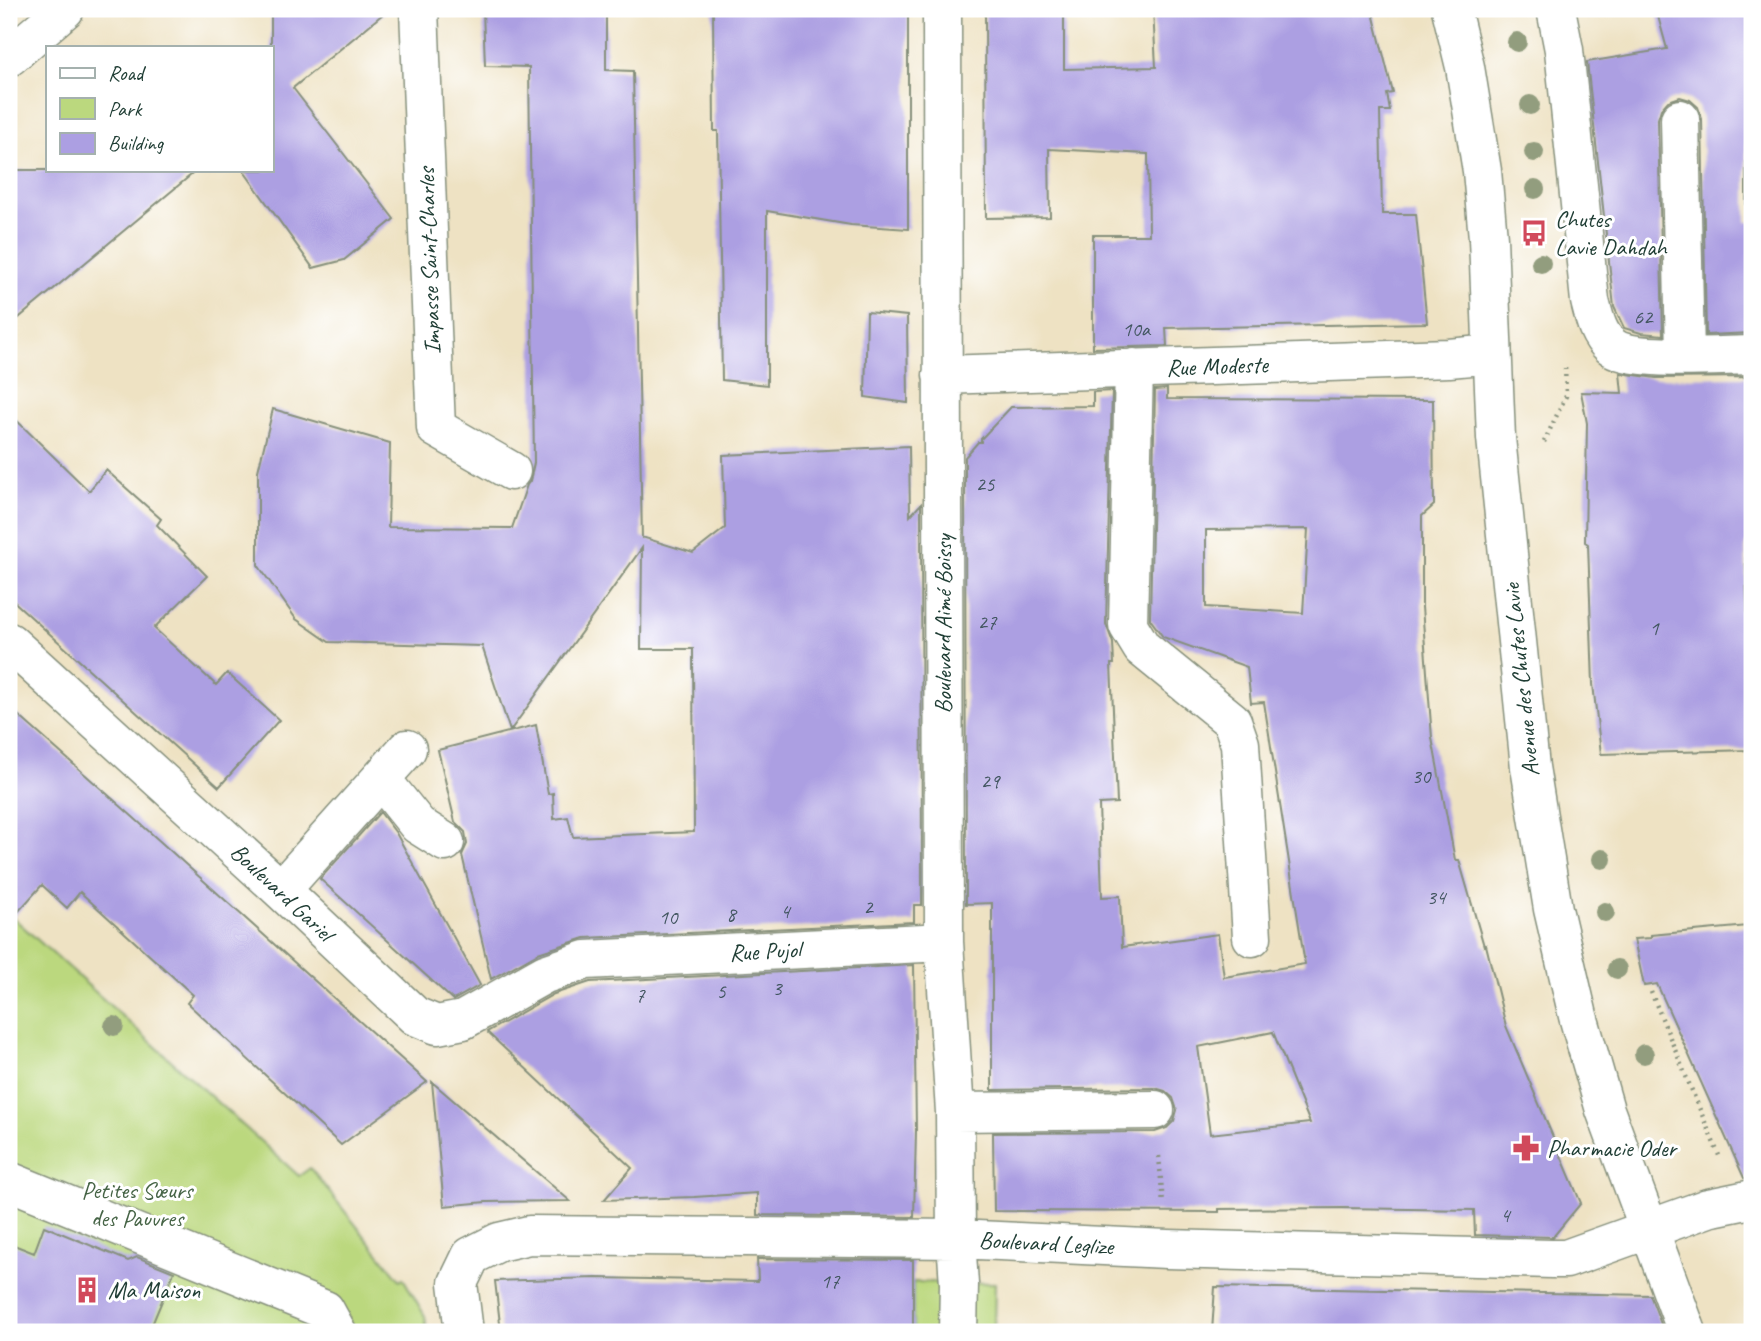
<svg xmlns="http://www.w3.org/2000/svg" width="1761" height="1341" viewBox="0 0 1761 1341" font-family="Caveat,sans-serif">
<rect width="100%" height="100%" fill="#fff"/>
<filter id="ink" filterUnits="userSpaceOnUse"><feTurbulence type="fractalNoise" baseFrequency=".0143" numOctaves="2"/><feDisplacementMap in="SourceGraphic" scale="14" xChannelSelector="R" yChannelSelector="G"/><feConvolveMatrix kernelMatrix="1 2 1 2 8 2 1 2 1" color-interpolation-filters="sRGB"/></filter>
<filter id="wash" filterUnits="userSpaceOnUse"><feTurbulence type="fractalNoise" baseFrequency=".00686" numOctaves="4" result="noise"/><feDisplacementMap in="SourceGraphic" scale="28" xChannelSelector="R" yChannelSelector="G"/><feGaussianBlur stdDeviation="1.57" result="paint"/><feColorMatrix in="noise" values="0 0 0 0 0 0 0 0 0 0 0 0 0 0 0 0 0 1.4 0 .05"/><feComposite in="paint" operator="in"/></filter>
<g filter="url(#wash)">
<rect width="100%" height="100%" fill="#eee2c3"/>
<!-- green -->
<path fill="#bbd87e" stroke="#6d8a59" stroke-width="2" d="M9,914l290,262 11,-8 90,112 3,-2 22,38 2,16h-418z
M913,1282l82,1 -1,49h-81z"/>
<g id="blocks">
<!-- building -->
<path fill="#ac9fe2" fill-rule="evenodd" d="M271,9h118l-96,79 101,131 -50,41 -31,8 -70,-98h28z
M483,9h123v61l27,1 9,468v-2l51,16 32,-25 -2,-73 186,-9 1,70 11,-12 1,401h-8v17l-329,16 -47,15 -47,26 -29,-124 5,-11 -2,-12 -10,-10 -17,-72 98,-25 12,69 5,-1 1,26 14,-2 5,20 121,-5 -1,-183h-52l1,-101 -132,183 -28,-85 -153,-4 -33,-23 -38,-54v-94l15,-62 117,34 -2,84 124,1 15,-43 3,-4 4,-18 -5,-396 -44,-1z
M713,9h195v220l-57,-4 -84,-14v174l-45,-5 -4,-249h-4z
M985,9h79v60l92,-2 -3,-58h219l21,84 -6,1 3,17h-10l2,103h34l11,109 -261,5 1,18 -74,2v-113h56l-1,-81 -99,-5 1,68 -64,1z
M1656,9h96l-1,131h-5v82h6v111l-46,2 -4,-216 -4,-12 -8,-7 -10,-3 -12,4 -7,8 -3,10 5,216 -22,-2 -17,-5 -10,-21 -27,-245 80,-13z
M9,170h188l-188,156z
M867,312l40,4 1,87 -43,-6z
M1620,373l36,5 96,-1v165l-7,1 3,91h4v116l-151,4 -8,-70 -5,-140 -3,-2 2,-119 -6,-31 41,1z
M1167,389v10l266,1 1,105 -12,11v91l10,131 23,122h4l25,86 2,-1 20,81 75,177 -28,34 -78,-2 -1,-25 -132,-2 -123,1v3l-225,-1 -1,-78 162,-1 12,-4 7,-7 3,-11 -4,-12 -8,-7 -10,-3 -163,2v-187l-26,1 -1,-447 13,-15h3v-3l30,-32 82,-1v-14l19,-1 -6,233 7,19 1,21h-3l6,139 -18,1 3,93 18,-1 2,51 96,-13 6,43 81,-13 -41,-262 -13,1 -4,-36 -84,-30 -13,-18 5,-229zM1308,529l-5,84 -97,-6v-77zM1273,1032l37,91 -100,11 -12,-87z
M9,413l80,78 17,-21 55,49 -4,6 50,51 -53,52 62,57 11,-12 52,47 -60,67 -210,-190z
M9,707l124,110 294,265 -86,63 -154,-142 6,-8 -113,-103 -13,16 -25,-23 -33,37z
M380,812l16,21 84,152 -25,14 -2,1 -133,-121z
M1748,926l4,35v217h-8l-87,-194 -13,2 -10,-47 17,-1v-3z
M914,965l2,166 -2,86 -157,-2v-22l-63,4 -90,3 28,-32 -145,-136 67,-38 36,-12z
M432,1082l138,119 -84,1 -42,4z
M44,1226l84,35 9,-4 37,15 -25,60h-140v-89l25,10z
M757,1259l156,1v72h-412l-6,-51 101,-3 162,3z
M1215,1287l435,8 14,37h-452z"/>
</g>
</g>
<g filter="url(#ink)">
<use href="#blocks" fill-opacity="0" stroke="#86907c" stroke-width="2"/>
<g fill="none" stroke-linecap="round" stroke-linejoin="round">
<!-- minor casing -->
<g stroke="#86907c" stroke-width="41">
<path id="minor" d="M419,9l17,419 75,43
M942,9l2,933 11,170 1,127 3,45 -1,48
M1451,9l14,58 17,104 6,67 8,200 34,329 23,142 25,107 27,94 82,222
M1556,9l8,41 26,251c4,16 8,34 21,45 20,17 112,9 141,9
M9,57l56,-48
M1680,119l5,237
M1134,368l-6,257 14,23 90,73 8,23 12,193
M942,375l507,-17 43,-4
M9,642l272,248 134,126 22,9 26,-5 82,-46 41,-14 358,-18
M381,779l37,46 27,17
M281,890l126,-141
M955,1112l200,-2
M9,1181l316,129 12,22
M464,1332l-6,-49 13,-27 28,-14 30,-7 427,4 211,10 385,10h14l142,-51 44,-9"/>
</g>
<!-- path -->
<path stroke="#86907c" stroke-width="4.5" stroke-dasharray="2 5" stroke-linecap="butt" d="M1544,442l22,-46 -1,-31
M1651,992l69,166
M1159,1156l4,48"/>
<!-- minor -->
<use href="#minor" stroke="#fff" stroke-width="38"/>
</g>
<!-- trees -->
<g fill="#929d7e">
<circle cx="1517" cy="42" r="10"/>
<circle cx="1530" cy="105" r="10"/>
<circle cx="1534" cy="152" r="10"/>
<circle cx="1535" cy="189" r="10"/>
<circle cx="1541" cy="263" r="10"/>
<circle cx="1602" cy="859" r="10"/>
<circle cx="1605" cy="912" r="10"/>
<circle cx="1617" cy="969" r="10"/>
<circle cx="114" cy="1026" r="10"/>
<circle cx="1644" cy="1054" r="10"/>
</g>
</g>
<!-- icons -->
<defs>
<g id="bus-bare" transform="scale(2.1)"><path d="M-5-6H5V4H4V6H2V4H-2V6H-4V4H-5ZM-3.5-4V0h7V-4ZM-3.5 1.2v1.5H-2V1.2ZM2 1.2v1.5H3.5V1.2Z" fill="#d1495b" stroke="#fff" stroke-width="2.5" paint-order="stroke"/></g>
<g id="pharmacy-bare" transform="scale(2.1)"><path d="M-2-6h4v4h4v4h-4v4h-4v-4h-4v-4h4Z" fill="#d1495b" stroke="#fff" stroke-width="2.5" paint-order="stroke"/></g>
<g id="building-bare" transform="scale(2.1)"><path d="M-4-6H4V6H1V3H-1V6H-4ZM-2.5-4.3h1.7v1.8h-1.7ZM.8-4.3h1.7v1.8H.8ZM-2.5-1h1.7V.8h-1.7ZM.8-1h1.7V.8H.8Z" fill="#d1495b" stroke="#fff" stroke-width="2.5" paint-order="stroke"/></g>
</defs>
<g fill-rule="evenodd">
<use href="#bus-bare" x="1534" y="233"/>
<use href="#pharmacy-bare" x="1526" y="1148"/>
<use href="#building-bare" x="87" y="1290"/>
</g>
<g text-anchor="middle" stroke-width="6" stroke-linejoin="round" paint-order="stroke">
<!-- number labels -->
<g font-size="21" fill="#425660">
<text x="1643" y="324">62</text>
<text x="1136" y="336">10a</text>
<text x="985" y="491">25</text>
<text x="987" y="629">27</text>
<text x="1654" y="635">1</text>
<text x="1421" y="783">30</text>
<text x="990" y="788">29</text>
<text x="1436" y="904">34</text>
<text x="868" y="914">2</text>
<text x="785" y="918">4</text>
<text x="731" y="921">8</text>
<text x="668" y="924">10</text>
<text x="777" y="995">3</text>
<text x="721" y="998">5</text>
<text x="640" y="1002">7</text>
<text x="1505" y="1222">4</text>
<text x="830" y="1288">17</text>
</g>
<!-- poi labels -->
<g font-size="24" fill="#1f3d34" stroke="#fff" text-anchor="start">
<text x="1555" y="227">Chutes<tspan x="1555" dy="28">Lavie Dahdah</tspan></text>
<text x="1547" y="1156">Pharmacie Oder</text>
<text x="108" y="1298">Ma Maison</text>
</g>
<!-- street labels -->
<g font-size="24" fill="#1f3d34" stroke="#fff">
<text transform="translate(429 261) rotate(-92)" y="8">Impasse Saint-Charles</text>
<text transform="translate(1217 366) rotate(-2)" y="8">Rue Modeste</text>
<text transform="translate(943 624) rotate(-90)" y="8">Boulevard Aimé Boissy</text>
<text transform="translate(1521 680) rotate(-96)" y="8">Avenue des Chutes Lavie</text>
<text transform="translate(282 892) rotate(43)" y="8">Boulevard Gariel</text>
<text transform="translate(765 951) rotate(-3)" y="8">Rue Pujol</text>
<text transform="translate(1046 1243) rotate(3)" y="8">Boulevard Leglize</text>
</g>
<!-- park labels -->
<g font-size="24" fill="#466446" stroke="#fff">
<text x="137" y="1198">Petites Sœurs<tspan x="137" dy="28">des Pauvres</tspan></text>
</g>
</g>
<!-- margin -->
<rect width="1761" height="1341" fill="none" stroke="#fff" stroke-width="35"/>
<!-- legend -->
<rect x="46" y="46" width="228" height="126" fill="#ffffff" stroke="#a5b1ae" stroke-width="2"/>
<rect x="60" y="68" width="35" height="10" fill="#ffffff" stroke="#a5b1ae" stroke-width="2"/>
<text x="108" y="80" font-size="21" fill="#1f3d34">Road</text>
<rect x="60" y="98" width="35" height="21" fill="#bbd87e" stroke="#a5b1ae" stroke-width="2"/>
<text x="108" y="116" font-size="21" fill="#1f3d34">Park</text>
<rect x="60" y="133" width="35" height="21" fill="#ac9fe2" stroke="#a5b1ae" stroke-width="2"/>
<text x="108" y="150" font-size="21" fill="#1f3d34">Building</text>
</svg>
